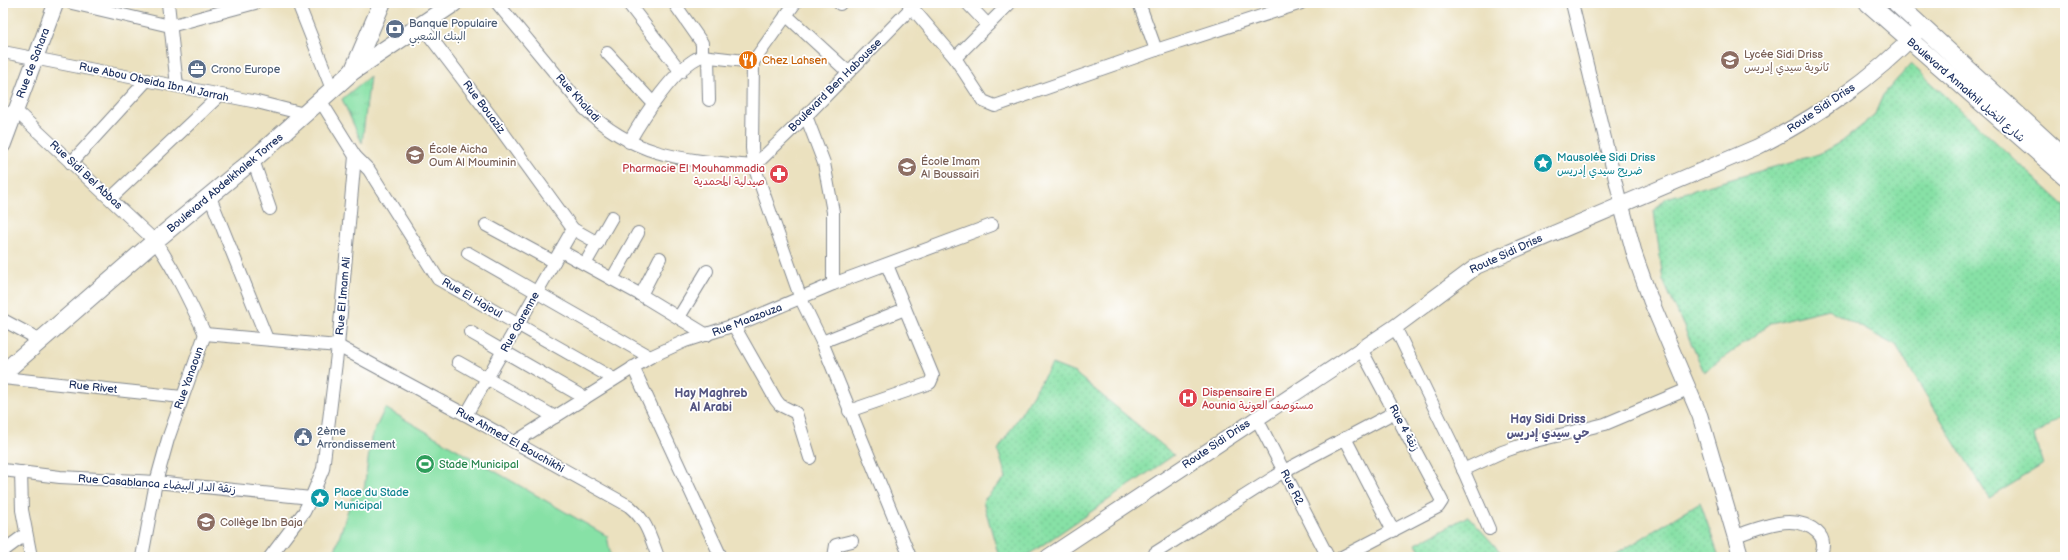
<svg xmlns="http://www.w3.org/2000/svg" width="2068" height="560" font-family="'Balsamiq Sans','Playpen Sans Arabic',sans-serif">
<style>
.grass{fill:url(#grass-dots);stroke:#518882}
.park{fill:url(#park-tufts);stroke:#518882}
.garden{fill:#87e1a6;stroke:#518882}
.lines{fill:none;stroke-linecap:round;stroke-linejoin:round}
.minor-casing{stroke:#83888e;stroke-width:14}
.tertiary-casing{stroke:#83888e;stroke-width:17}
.secondary-casing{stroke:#83888e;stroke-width:19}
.minor{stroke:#fff;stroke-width:12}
.tertiary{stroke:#fff;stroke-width:15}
.secondary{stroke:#fff;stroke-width:17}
.labels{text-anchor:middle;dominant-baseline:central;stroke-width:3.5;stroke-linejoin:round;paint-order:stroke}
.service-label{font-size:11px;fill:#4e5e75;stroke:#fff;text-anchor:start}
.education-label{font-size:11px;fill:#785e54;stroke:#fff;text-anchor:start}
.food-label{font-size:11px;fill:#c56008;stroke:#fff;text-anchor:start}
.street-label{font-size:11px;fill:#1b2f5e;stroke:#fff}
.culture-label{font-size:11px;fill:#0d838f;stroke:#fff;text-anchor:start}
.health-label{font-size:11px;fill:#be3a42;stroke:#fff;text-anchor:end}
.leisure-label{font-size:11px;fill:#27864d;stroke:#fff;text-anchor:start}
.neighbourhood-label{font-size:12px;font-weight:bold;fill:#565783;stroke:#fff}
</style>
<defs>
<pattern id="grass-dots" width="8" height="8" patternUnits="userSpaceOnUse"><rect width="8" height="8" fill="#87e1a6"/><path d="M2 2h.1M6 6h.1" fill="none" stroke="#74c191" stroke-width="1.8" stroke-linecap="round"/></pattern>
<pattern id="park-tufts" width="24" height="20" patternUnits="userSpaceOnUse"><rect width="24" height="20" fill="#87e1a6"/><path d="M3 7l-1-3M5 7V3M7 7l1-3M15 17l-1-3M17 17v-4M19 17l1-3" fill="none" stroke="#74c191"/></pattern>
</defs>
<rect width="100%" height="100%" fill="#fff"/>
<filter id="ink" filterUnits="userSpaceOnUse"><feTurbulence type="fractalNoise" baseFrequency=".025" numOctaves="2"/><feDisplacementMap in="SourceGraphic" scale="8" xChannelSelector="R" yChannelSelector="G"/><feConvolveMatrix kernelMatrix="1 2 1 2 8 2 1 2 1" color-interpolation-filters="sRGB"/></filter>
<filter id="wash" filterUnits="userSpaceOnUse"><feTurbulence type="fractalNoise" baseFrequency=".012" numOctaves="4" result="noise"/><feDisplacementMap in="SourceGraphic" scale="16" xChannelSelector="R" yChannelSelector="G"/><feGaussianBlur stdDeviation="0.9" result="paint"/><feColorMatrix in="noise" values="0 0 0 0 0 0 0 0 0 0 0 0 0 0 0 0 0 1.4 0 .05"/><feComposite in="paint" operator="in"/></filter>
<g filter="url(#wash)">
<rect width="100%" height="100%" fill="#ebe1bf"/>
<g class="grass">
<path d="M1911 64 2065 206V414L2034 436 2043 465 1989 498 1896 346 1828 309 1771 323 1704 372 1663 280 1654 211 1666 198 1819 154 1844 140 1874 116 1883 95Z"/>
<path d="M1052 364 1075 373 1174 455 1025 557H999L983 501 1006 477 998 450Z"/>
<path d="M1700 502 1719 557H1612Z"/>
<path d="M1468 516 1505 557H1425L1416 544Z"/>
</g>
<path class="park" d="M370 76 362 143 342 99Z"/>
<path class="garden" d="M385 408 607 536 611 557H333L354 491 364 490 371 438Z"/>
</g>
<g filter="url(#ink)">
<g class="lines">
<defs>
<g id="minor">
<path d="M72 3 170 26 255 3"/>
<path d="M168 3 177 86"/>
<path d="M298 3 332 89"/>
<path d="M497 3 584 108C636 159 686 160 754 166"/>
<path d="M628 3 681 72"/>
<path d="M674 3 702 43V56"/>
<path d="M795 3 753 62 752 148 754 166 801 299 822 342 910 557"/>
<path d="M839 3 840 4"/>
<path d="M908 3 955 58 983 101 995 106 1156 50 1301 3"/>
<path d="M967 3 988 25"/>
<path d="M1139 3 1156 50"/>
<path d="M1572 3 1621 204"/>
<path d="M786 15 848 72"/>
<path d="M422 26 499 127 573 229 598 243"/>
<path d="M3 52 257 102 304 114"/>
<path d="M607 53 653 103"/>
<path d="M708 57 709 100"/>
<path d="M955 58 1010 3"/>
<path d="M320 100 355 156 369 170 438 279 614 379"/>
<path d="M806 116 824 163 833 212V284"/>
<path d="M3 117 15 110 155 241C175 270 190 302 205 334"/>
<path d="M629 142C642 119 676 65 702 56L753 62"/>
<path d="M253 160 270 209"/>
<path d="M71 163 147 80"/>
<path d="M754 166 806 116 916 3"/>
<path d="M210 197 267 339"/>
<path d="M111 198 219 96"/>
<path d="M486 225 554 262"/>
<path d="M561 251 641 295 707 335"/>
<path d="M468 253 650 357"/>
<path d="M585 264 612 217"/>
<path d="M612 279 638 233"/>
<path d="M641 295 660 258"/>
<path d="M679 317 707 271"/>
<path d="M3 320 42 341"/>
<path d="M734 326 776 400 780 405 796 413 810 458"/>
<path d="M1395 327 1452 444 1489 529"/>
<path d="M470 332 585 398"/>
<path d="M205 334 338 346 466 415 629 506C647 521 650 536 658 557"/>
<path d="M822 342 905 309"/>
<path d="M458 362 555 417"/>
<path d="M633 367 721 557"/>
<path d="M3 378 182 397"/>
<path d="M849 411 930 383 933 376 887 265"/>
<path d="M466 415 573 229"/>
<path d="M1256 417 1328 557"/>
<path d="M1345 438 1393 531"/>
<path d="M515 442 650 357 685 341 741 323 833 284 992 225"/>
<path d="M3 470 60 477 156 482 311 498"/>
<path d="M1463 470 1502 452 1531 442 1605 424 1688 389"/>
<path d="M21 472 22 510 31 557"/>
<path d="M1735 536C1761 528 1794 511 1817 532 1825 539 1824 547 1820 557"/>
<path d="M3 551 26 534"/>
<path d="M1155 553 1284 471 1395 412"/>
<path d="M142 557 156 482 168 439 205 334"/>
<path d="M270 557 304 512 311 498 323 469 338 346 355 156"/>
<path d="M834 557 836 545 852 541"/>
<path d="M1342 557 1438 507 1442 501 1361 349"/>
</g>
<g id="tertiary">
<path d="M3 145 56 3"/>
<path d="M1621 204 1635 256 1651 301 1700 416 1741 557"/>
<path d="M1048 557 1395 327 1477 266 1757 147C1815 118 1874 78 1918 31"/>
</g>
<g id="secondary">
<path d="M1868 3 2065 176"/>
<path d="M1896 3 2065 158"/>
<path d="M353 71 382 3"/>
<path d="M3 373 155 241 253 160 353 71 454 3"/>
</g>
</defs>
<use href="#minor" class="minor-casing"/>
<use href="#tertiary" class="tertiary-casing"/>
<use href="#secondary" class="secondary-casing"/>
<use href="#minor" class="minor"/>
<use href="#tertiary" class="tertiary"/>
<use href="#secondary" class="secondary"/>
</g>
</g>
<defs>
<symbol id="bank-disc" viewBox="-11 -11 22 22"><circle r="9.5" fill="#5c6f8a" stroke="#fff"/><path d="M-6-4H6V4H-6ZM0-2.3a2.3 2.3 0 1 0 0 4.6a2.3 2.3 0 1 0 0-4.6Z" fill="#fff"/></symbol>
<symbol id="restaurant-disc" viewBox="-11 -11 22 22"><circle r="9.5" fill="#e8710a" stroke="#fff"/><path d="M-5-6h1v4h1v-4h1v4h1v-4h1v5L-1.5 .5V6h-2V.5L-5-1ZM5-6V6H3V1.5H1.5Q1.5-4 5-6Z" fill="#fff"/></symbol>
<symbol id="school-disc" viewBox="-11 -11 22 22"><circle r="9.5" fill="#8d6e63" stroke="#fff"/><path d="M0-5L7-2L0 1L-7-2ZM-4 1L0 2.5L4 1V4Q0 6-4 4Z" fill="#fff"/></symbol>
<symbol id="office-disc" viewBox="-11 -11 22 22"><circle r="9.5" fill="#5c6f8a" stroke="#fff"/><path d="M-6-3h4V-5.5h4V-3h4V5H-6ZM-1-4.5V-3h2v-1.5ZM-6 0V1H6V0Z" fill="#fff"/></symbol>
<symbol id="sight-disc" viewBox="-11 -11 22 22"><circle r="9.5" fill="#0f9aa8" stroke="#fff"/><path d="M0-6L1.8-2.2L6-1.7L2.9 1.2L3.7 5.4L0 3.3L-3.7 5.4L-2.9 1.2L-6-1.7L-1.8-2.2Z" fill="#fff"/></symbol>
<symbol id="pharmacy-disc" viewBox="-11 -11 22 22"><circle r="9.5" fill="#e0444e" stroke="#fff"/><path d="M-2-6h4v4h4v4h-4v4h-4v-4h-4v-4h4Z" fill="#fff"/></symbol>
<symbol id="hospital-disc" viewBox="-11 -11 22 22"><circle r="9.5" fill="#e0444e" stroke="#fff"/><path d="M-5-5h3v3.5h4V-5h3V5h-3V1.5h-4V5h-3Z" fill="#fff"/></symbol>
<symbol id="civic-disc" viewBox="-11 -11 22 22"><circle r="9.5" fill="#5c6f8a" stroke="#fff"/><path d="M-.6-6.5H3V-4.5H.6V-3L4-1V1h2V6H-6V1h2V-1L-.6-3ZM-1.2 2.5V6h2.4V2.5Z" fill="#fff"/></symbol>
<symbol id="stadium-disc" viewBox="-11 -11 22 22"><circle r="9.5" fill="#2e9e5b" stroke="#fff"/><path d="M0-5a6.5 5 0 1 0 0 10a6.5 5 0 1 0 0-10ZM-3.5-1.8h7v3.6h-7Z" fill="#fff"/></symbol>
</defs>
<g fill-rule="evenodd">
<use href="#bank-disc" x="384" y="18" width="22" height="22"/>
<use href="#restaurant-disc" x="737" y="49" width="22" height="22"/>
<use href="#school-disc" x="1719" y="49" width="22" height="22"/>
<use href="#office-disc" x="186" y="58" width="22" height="22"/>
<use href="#school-disc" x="404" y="144" width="22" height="22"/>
<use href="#sight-disc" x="1532" y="152" width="22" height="22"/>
<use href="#school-disc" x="896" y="156" width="22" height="22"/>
<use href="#pharmacy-disc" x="768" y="163" width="22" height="22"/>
<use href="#hospital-disc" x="1177" y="387" width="22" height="22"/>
<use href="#civic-disc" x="292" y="426" width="22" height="22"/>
<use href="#stadium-disc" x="414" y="453" width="22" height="22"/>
<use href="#sight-disc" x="309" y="487" width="22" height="22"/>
<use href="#school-disc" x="195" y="511" width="22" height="22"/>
</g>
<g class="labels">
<g class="service-label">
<text x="409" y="23">Banque Populaire<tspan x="409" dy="13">البنك الشعبي</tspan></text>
<text x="211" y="69">Crono Europe</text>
<text x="317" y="431">2ème<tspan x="317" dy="13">Arrondissement</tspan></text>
</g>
<g class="education-label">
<text x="1744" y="54">Lycée Sidi Driss<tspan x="1744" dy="13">ثانوية سيدي إدريس</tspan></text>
<text x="429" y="149">École Aicha<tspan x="429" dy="13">Oum Al Mouminin</tspan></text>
<text x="921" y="161">École Imam<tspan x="921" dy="13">Al Boussairi</tspan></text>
<text x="220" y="522">Collège Ibn Baja</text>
</g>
<g class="food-label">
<text x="762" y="60">Chez Lahsen</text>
</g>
<g class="street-label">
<text transform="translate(33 63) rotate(-69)">Rue de Sahara</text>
<text transform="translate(154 82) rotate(12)">Rue Abou Obeida Ibn Al Jarrah</text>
<text transform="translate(835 85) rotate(-45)">Boulevard Ben Habousse</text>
<text transform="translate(1966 90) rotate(41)">Boulevard Annakhil شارع النخيل</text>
<text transform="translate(578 98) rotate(48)">Rue Khaladi</text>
<text transform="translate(484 107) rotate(53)">Rue Bouaziz</text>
<text transform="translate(1821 108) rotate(-34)">Route Sidi Driss</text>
<text transform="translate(86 175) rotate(43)">Rue Sidi Bel Abbas</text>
<text transform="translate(225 183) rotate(-40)">Boulevard Abdelkhalek Torres</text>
<text transform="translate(1506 254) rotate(-25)">Route Sidi Driss</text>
<text transform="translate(343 296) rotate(-85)">Rue El Imam Ali</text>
<text transform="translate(472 298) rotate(30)">Rue El Hajoul</text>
<text transform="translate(747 320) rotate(-21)">Rue Maazouza</text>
<text transform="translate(520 322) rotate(-61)">Rue Garenne</text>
<text transform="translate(189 378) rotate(-70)">Rue Yanaoun</text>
<text transform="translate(93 387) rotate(6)">Rue Rivet</text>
<text transform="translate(1404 428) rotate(62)">Rue 4 زنقة</text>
<text transform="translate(510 440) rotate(29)">Rue Ahmed El Bouchikhi</text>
<text transform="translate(1216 444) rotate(-34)">Route Sidi Driss</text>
<text transform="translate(157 484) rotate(4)">Rue Casablanca زنقة الدار البيضاء</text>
<text transform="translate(1292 487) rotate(63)">Rue R2</text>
</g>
<g class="culture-label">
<text x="1557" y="157">Mausolée Sidi Driss<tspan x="1557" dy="13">ضريح سيدي إدريس</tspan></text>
<text x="334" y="492">Place du Stade<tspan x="334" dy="13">Municipal</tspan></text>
</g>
<g class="health-label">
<text x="765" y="168">Pharmacie El Mouhammadia<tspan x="765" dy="13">صيدلية المحمدية</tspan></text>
<text x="1202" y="392" text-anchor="start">Dispensaire El<tspan x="1202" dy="13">Aounia مستوصف العونية</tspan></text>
</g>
<g class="leisure-label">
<text x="439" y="464">Stade Municipal</text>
</g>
<g class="neighbourhood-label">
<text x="711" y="393">Hay Maghreb<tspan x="711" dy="14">Al Arabi</tspan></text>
<text x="1548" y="419">Hay Sidi Driss<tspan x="1548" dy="14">حي سيدي إدريس</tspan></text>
</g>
</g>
<rect width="2068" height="560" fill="none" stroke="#fff" stroke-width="16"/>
</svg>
